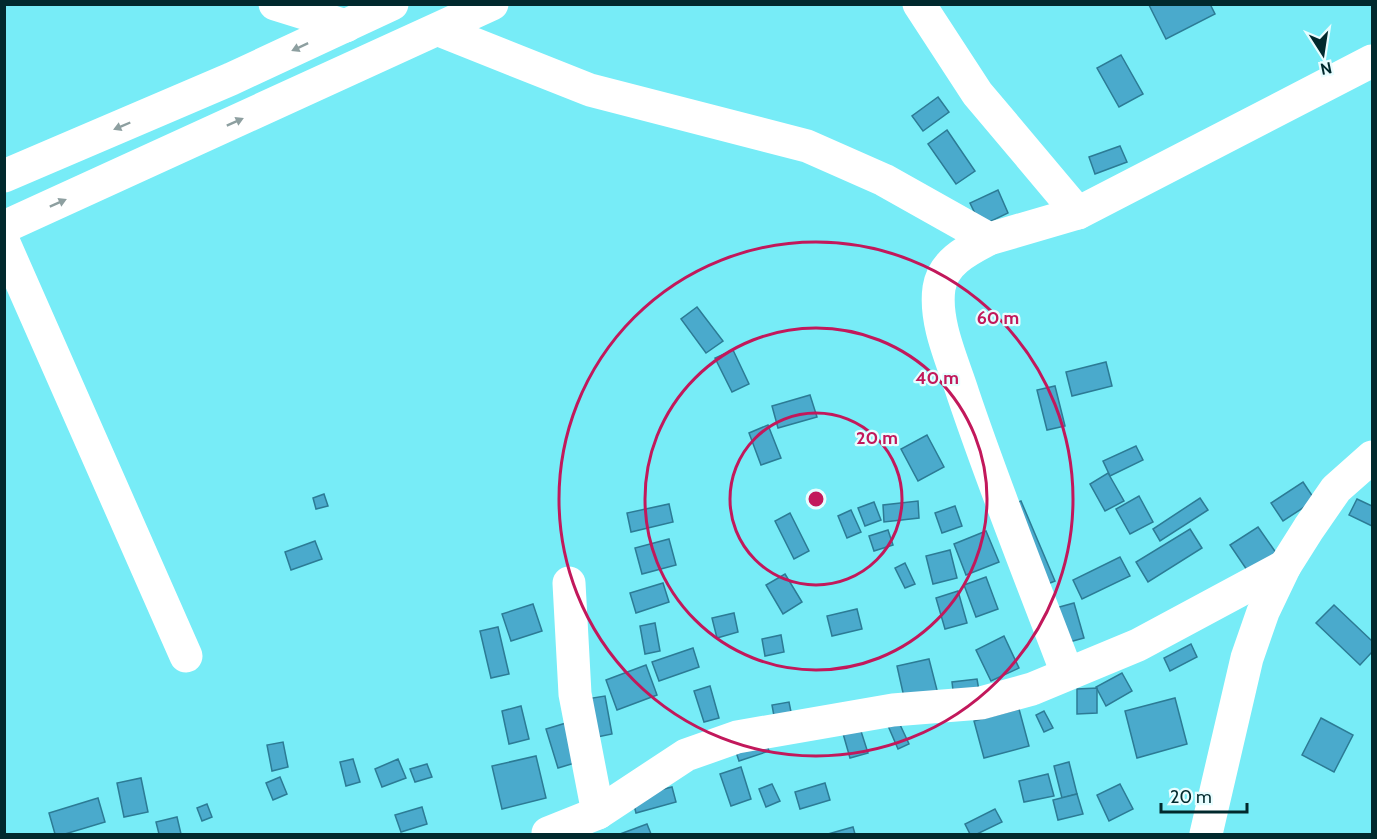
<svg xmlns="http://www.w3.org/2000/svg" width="1377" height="839" font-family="Cabin,sans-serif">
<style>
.building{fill:#4aaacc;stroke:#2c7b95;stroke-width:1.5}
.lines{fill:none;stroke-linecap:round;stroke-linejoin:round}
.minor{stroke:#fff;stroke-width:33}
.major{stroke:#fff;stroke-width:33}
.oneway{fill:#8d9fa0}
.ring{fill:none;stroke:#c2185b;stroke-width:3}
.centre{fill:#c2185b;stroke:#e8fdff;stroke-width:3}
.ring-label{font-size:18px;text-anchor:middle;font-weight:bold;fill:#c2185b;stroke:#e8fdff;stroke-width:4.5;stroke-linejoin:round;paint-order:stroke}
</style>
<rect width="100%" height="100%" fill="#77ecf7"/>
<g class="building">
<path d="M1210 4 1215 14 1166 39 1149 5Z"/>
<path d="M1121 55 1143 94 1119 107 1097 68Z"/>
<path d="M938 97 949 112 923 131 912 116Z"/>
<path d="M947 130 975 171 956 184 928 144Z"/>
<path d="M1120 146 1127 162 1095 174 1089 157Z"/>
<path d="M998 190 1008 213 981 226 970 203Z"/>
<path d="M697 307 723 341 706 353 681 319Z"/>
<path d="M733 350 749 384 732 392 715 358Z"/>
<path d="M1106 362 1112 386 1072 396 1066 372Z"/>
<path d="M1055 386 1065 426 1047 430 1037 390Z"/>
<path d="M810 395 817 417 778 428 772 406Z"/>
<path d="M768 425 781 458 761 465 749 433Z"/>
<path d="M927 435 944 467 918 481 901 449Z"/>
<path d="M1136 446 1143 460 1110 476 1103 461Z"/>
<path d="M1108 473 1124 501 1105 511 1090 484Z"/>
<path d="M1303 482 1315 500 1283 521 1271 503Z"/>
<path d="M324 494 328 506 316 509 313 498Z"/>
<path d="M1139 496 1153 522 1130 534 1116 509Z"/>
<path d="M1200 498 1208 510 1160 541 1153 529Z"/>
<path d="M1357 499 1372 506V526L1349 515Z"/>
<path d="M918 501 919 518 884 522 883 505Z"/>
<path d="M1021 501 1055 581 1040 587 1006 507Z"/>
<path d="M874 502 881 520 865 526 858 508Z"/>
<path d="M669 504 673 522 631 532 627 513Z"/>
<path d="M955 506 962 526 942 533 935 513Z"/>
<path d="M851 510 861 532 847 538 838 516Z"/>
<path d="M790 513 809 551 794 559 775 521Z"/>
<path d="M1258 527 1279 557 1251 576 1230 545Z"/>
<path d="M1190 529 1202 548 1148 582 1136 562Z"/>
<path d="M888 530 893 545 874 551 869 536Z"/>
<path d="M986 531 999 562 966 575 954 544Z"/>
<path d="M669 539 676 565 642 574 635 548Z"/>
<path d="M315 541 322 559 291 570 285 552Z"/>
<path d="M950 550 957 578 933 584 926 556Z"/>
<path d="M1120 557 1130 576 1082 599 1073 580Z"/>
<path d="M905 563 915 584 905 588 895 568Z"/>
<path d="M785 574 802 602 783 614 766 585Z"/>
<path d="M986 577 998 609 976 617 964 585Z"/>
<path d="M663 583 669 602 636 613 630 593Z"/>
<path d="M958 591 967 623 945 629 936 598Z"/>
<path d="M1074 603 1084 638 1062 644 1052 609Z"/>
<path d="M533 604 542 631 511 641 502 614Z"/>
<path d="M1334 605 1372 641V652L1360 665 1316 623Z"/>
<path d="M857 609 862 629 832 636 827 616Z"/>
<path d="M734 613 738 632 717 638 712 618Z"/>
<path d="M655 623 660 651 645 654 640 626Z"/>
<path d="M498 627 509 674 491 678 480 631Z"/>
<path d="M781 635 784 652 765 656 762 639Z"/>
<path d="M1004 636 1019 668 991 681 976 650Z"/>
<path d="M1191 644 1197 657 1170 671 1164 658Z"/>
<path d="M693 648 699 667 659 681 652 662Z"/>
<path d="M929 659 939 698 906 706 897 666Z"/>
<path d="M646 665 657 695 617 710 606 680Z"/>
<path d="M1122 673 1132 691 1106 706 1096 687Z"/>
<path d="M977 679 980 696 954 699 952 682Z"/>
<path d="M710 686 719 718 704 722 694 691Z"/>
<path d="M1097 688V713L1077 714V689Z"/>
<path d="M605 696 612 734 587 739 580 700Z"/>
<path d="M1175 698 1187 744 1137 758 1125 711Z"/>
<path d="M789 702 791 712 774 716 772 705Z"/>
<path d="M521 706 529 739 509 744 502 711Z"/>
<path d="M1019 709 1029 746 984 758 974 721Z"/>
<path d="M1044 711 1053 728 1044 732 1036 715Z"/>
<path d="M896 716 909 744 898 749 886 721Z"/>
<path d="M1321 718 1353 735 1334 772 1302 755Z"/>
<path d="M566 723 578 762 558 768 546 729Z"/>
<path d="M859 725 868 753 850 758 842 730Z"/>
<path d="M764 736 769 751 739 761 734 746Z"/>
<path d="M283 742 288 767 272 771 267 745Z"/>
<path d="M536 756 546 798 502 809 492 766Z"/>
<path d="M353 759 360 782 346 786 340 762Z"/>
<path d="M398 759 406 778 382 787 375 769Z"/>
<path d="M1069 762 1077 794 1062 798 1054 766Z"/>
<path d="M427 764 432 777 415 782 410 769Z"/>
<path d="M741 767 751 799 731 806 720 774Z"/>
<path d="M1048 774 1054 796 1024 802 1019 781Z"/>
<path d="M280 777 287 794 273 800 266 783Z"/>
<path d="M141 778 148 812 124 817 117 783Z"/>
<path d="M825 783 830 800 800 809 795 792Z"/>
<path d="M772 784 780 801 766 807 759 789Z"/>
<path d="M1120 784 1133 809 1109 821 1097 795Z"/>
<path d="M672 787 676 802 636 813 632 797Z"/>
<path d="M1077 794 1083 814 1058 820 1053 800Z"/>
<path d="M98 798 105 822 65 834H55L49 813Z"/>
<path d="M207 804 212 817 202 821 197 808Z"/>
<path d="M422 807 427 824 401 832 395 815Z"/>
<path d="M995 809 1002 822 977 834H970L965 824Z"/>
<path d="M177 817 181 834H159L156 822Z"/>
<path d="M647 824 651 834H620Z"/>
<path d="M853 827 855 834H828Z"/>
</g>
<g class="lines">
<g class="minor">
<path d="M275 4 346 26"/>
<path d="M919 4 977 93 1078 213"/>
<path d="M439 30 590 90 807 146 884 180 989 239 1078 213 1372 61"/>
<path d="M989 239C968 250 943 262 939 288 934 323 953 362 963 394 995 489 1032 581 1067 673"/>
<path d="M4 243 186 656"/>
<path d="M569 583 575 694 598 813"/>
<path d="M548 833 598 813 686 755 737 737 893 710 981 703 1032 689 1138 645 1285 566"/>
<path d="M1206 834 1247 658 1263 612 1285 566 1309 528 1336 489 1372 457"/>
</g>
<g class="major">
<path d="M4 176 231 79 392 4"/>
<path d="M4 227 492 4"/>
</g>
</g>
<defs><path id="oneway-solid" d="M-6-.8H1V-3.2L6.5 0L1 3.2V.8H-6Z" transform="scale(1.5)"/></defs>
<g class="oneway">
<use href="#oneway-solid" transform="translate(300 47) rotate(155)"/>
<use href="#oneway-solid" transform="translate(235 122) rotate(-24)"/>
<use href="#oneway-solid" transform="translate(122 126) rotate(157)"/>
<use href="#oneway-solid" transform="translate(58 203) rotate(-24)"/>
</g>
<g class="ring">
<circle cx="816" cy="499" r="86"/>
<circle cx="816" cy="499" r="171"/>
<circle cx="816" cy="499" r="257"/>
</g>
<circle cx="816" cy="499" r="9" class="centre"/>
<g class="ring-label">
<text x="998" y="324">60 m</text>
<text x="937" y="384">40 m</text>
<text x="877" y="444">20 m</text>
</g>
<rect width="1377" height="839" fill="none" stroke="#01292d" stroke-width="12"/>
<g transform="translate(1323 54) rotate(168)" stroke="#e8fdff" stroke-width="4.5" paint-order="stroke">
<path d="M0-4.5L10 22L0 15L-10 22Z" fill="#01292d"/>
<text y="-9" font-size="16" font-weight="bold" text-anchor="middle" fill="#01292d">N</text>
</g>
<path d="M1161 803v9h86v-9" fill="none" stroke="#01292d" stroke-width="3"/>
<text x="1170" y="803" font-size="18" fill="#01292d" stroke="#e8fdff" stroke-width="4.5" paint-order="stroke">20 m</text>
</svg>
